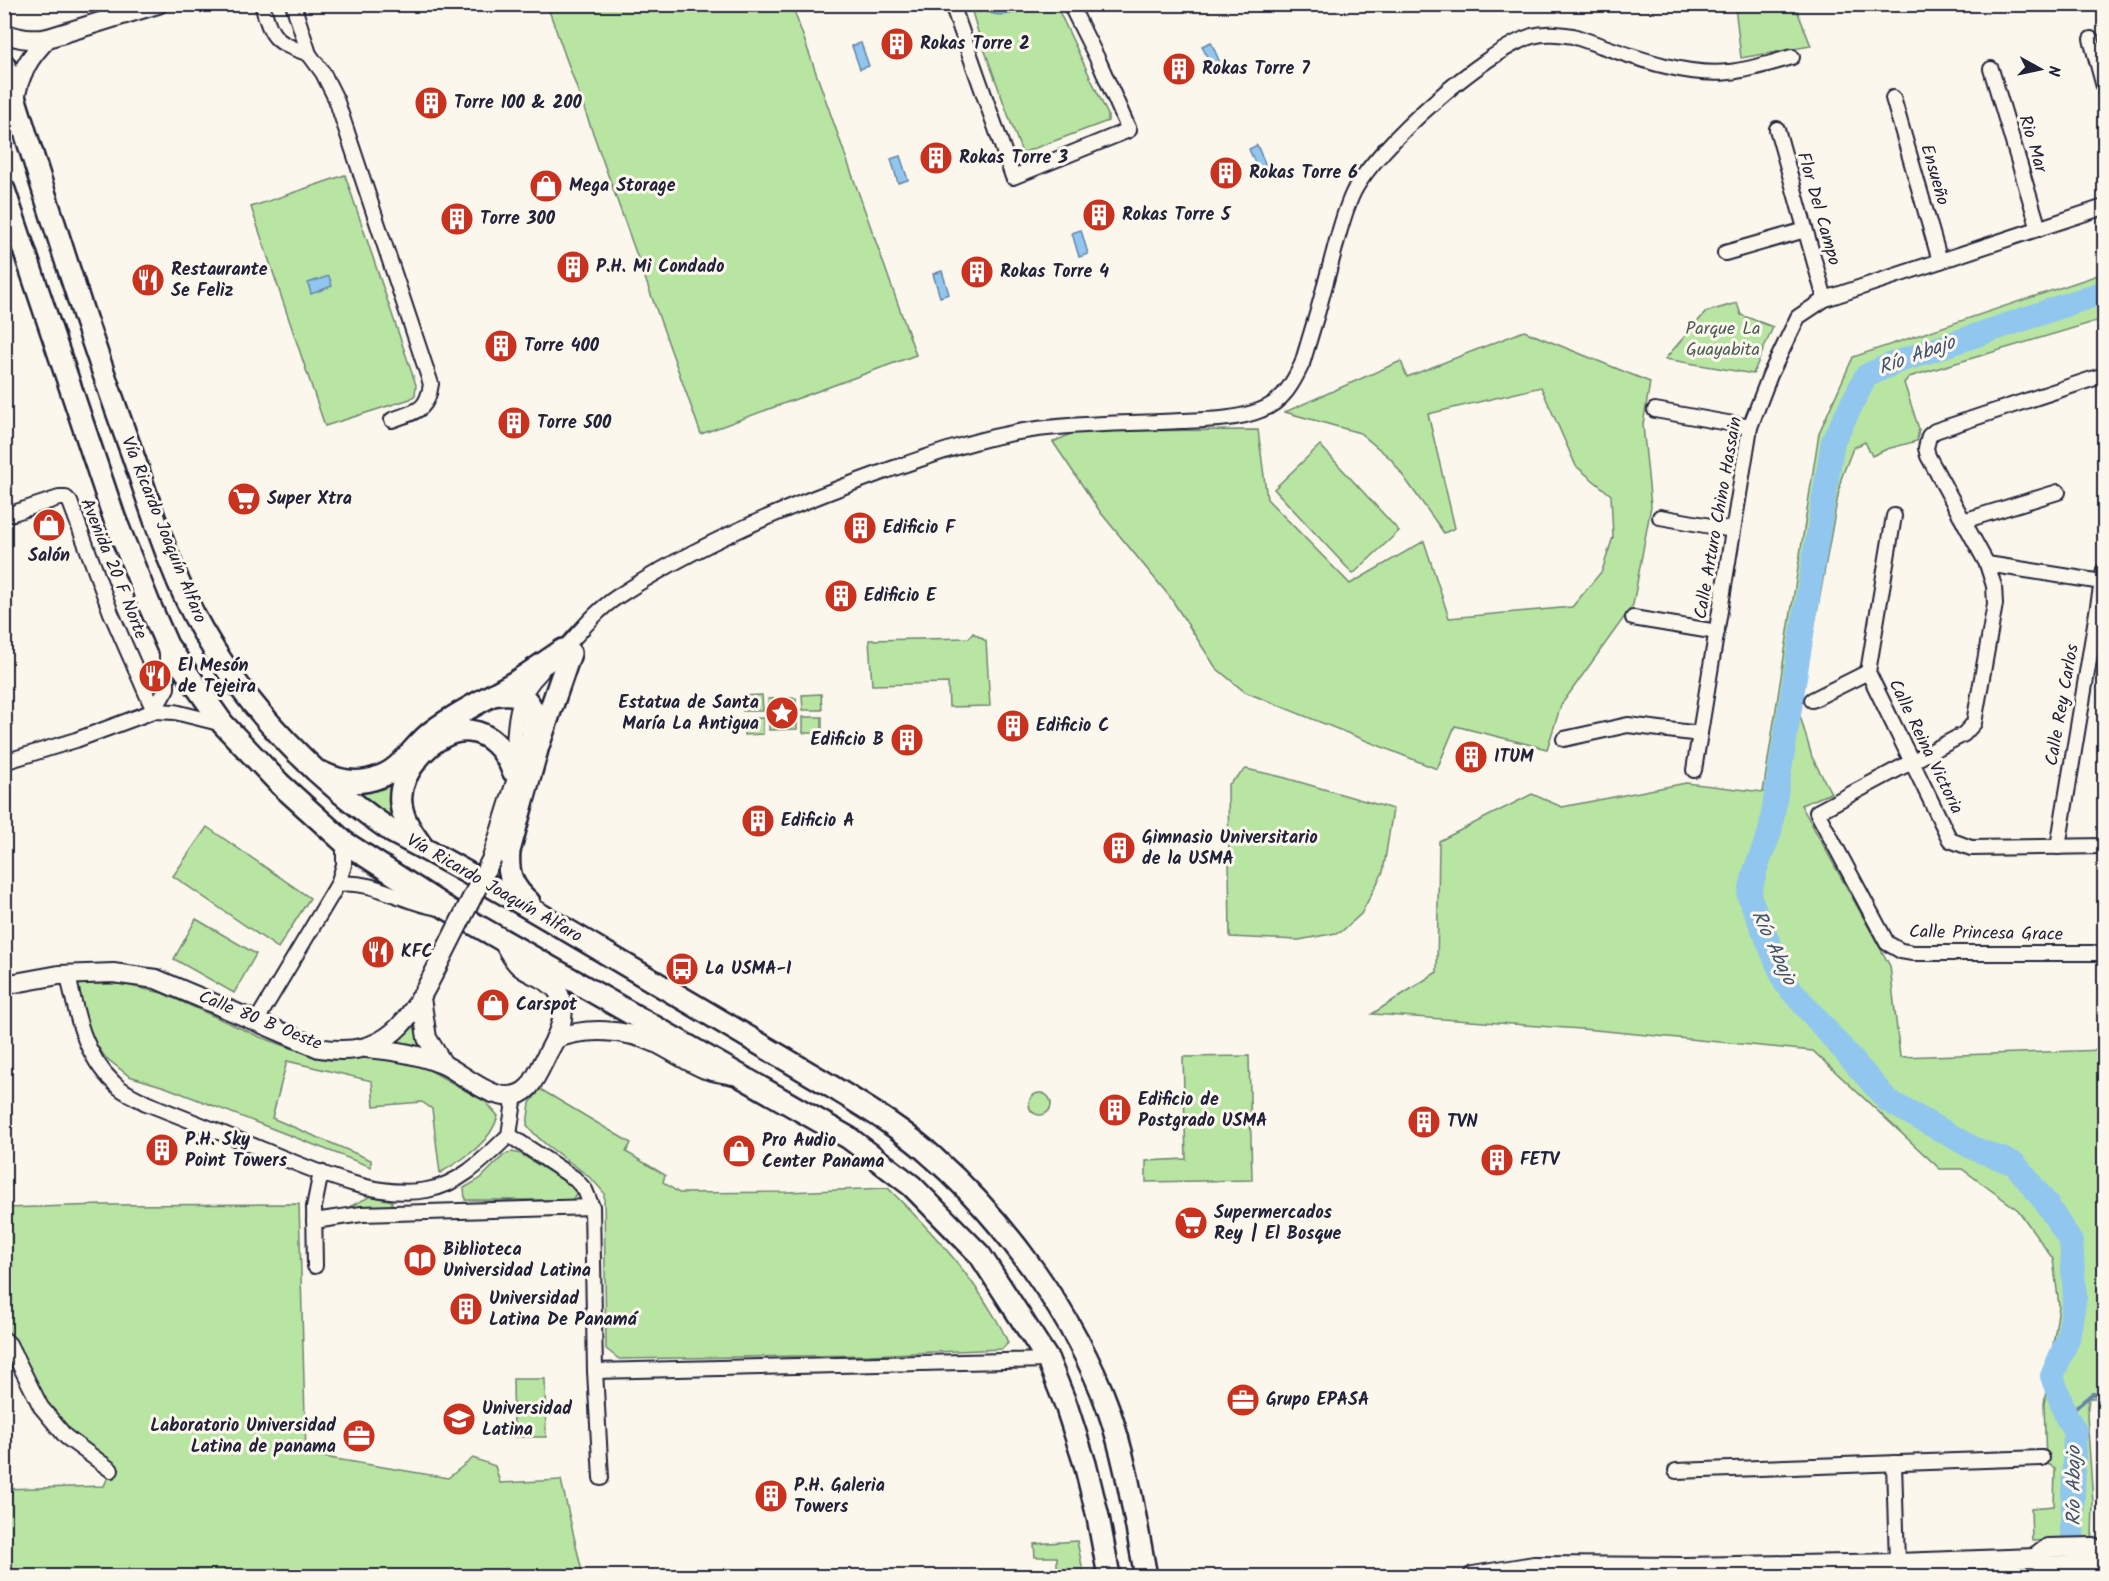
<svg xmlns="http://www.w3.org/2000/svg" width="2109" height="1581" font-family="Kalam,sans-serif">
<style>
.green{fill:#b9e5a3;stroke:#6e846f;stroke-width:1.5}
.water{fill:#91c6ef;stroke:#6584a7;stroke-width:1.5}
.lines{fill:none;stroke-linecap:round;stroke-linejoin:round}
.stream{stroke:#6584a7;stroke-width:4}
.river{stroke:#91c6ef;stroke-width:24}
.street-casing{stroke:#22223b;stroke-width:18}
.secondary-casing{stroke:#22223b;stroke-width:22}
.primary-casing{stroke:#22223b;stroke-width:26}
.street{stroke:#fbf7ec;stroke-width:14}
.secondary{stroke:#fbf7ec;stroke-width:18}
.primary{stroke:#fbf7ec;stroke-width:21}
.secondary-bridge-casing{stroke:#22223b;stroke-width:22;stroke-linecap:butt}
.secondary-bridge{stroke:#fbf7ec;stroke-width:18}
.labels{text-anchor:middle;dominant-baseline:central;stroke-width:6;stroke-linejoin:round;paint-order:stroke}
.poi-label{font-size:18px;font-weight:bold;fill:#22223b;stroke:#fbf7ec;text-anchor:start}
.street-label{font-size:18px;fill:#22223b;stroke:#fbf7ec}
.park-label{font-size:18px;fill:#4f5c5a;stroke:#fbf7ec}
.water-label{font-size:20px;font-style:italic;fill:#435371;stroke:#fbf7ec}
</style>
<rect width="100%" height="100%" fill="#fbf7ec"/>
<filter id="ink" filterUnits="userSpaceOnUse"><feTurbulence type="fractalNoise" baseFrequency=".0167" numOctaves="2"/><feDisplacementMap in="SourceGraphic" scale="12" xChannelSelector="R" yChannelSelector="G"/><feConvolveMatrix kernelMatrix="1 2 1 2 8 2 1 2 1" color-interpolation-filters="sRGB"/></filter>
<g filter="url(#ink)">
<g class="green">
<path d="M547 5H792L916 355 701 434Z"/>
<path d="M970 5H1056L1108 115V121L1022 153 978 32Z"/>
<path d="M1721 5H1795L1811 46 1741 58 1735 6Z"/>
<path d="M345 175 416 385 415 395 410 399 325 426 251 207Z"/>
<path d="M2104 273V319L1909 377 1904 383 1919 429 1917 441 1887 449 1872 456 1865 442 1853 448 1841 479 1799 712 1812 757 1831 793 1801 805 1890 966 1900 1057 2104 1050V1398H2089L2087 1415 2093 1503 2092 1539 2032 1541 2031 1508 2054 1506 2055 1468 2046 1463 2044 1404 2059 1306 2053 1259 2018 1210 1962 1169H1940L1813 1051 1595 1030 1372 1014 1437 972 1439 841 1532 794 1562 807 1686 783 1763 792 1819 433 1853 357Z"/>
<path d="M1737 303 1741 315 1773 327 1753 374 1665 359 1706 312Z"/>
<path d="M1524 331 1650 382 1643 425 1651 506 1633 605 1561 705 1547 749 1455 726 1437 769 1245 692 1216 668 1170 597 1101 513 1053 442 1077 431 1258 430 1267 499 1350 584 1424 541 1449 618 1572 607 1602 571 1613 537 1611 495 1576 466 1541 387 1428 414 1455 528 1444 533 1391 459 1360 433 1285 412 1401 361 1407 377Z"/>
<path d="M1320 445 1399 531 1353 574 1274 489Z"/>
<path d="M973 633 986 641 990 706 949 707 948 683 872 685 869 640 969 638Z"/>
<path d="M821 694 822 710H803L802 695Z"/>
<path d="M762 695 763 711H743V696Z"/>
<path d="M796 698V712L779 710V712H769L768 699Z"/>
<path d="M797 715V729L769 730V716L786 718 787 716Z"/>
<rect x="803" y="717" width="19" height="16"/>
<path d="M763 718V734L744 735V719Z"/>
<path d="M1246 769 1282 777 1393 809 1383 872 1361 914 1341 932 1299 940 1230 937 1228 785Z"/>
<path d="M397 771 401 826 344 787Z"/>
<path d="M207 827 310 898 278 948 173 876Z"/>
<path d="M196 919 256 954 234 993 174 959Z"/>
<path d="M73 984H122L162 993 260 1037 302 1052 341 1059 377 1056 417 1063 486 1102 498 1116C490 1144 463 1159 440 1173L432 1109 422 1102 374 1106 372 1081 287 1061 272 1118 371 1160V1167L165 1087 129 1076 105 1057 85 1028Z"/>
<path d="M415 1026 419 1040 428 1053 396 1042Z"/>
<path d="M1249 1056 1252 1180 1146 1182V1161L1186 1159 1183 1057Z"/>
<path d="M540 1089 631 1143 626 1152 665 1175 663 1182 679 1193 787 1192 888 1188C923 1223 956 1257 983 1298 992 1313 1002 1326 1008 1343L1002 1349 869 1355 619 1359 606 1349 604 1193C583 1165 548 1153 527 1125L530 1103Z"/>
<circle cx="1040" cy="1104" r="11"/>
<path d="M512 1152 521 1154 574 1187 576 1194 572 1200H465L464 1188 480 1179 504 1155Z"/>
<path d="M371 1196 392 1201V1206L388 1208 353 1209 349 1207Z"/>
<path d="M299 1204 306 1454 448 1478 473 1458 495 1466 500 1483 561 1480 583 1576H5L4 1489 104 1486 111 1470 66 1437 5 1339V1208L103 1205Z"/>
<path d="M513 1379H545L546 1437H514Z"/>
<path d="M1077 1541 1084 1576H1057V1557H1035L1034 1544Z"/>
</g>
<g class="water">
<path d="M980 5H1028C1015 16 991 20 980 5Z"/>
<path d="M1211 42 1221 65 1212 68 1202 46Z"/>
<path d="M861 43 869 66 860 69 852 46Z"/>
<path d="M1257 145 1267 168 1259 172 1249 149Z"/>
<path d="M900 156 908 180 898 183 891 159Z"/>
<path d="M1081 230 1088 254 1079 257 1072 233Z"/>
<path d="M942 271 949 294 940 297 933 274Z"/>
<path d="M329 276 332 286 311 294 308 283Z"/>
</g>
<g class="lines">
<path class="stream" d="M2066 1416 2092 1394H2104"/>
<path class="river" d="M2074 1576 2072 1528 2075 1431 2066 1416 2052 1376 2068 1339 2075 1297 2071 1242 2046 1203 2015 1164 1975 1149 1888 1101 1786 984 1749 896 1756 868 1770 832 1833 441 1866 376 1894 363 2104 292"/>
<defs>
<g id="street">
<path d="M262 4C272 40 275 42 309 54"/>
<path d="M293 4 309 54 323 73 336 99 431 384C427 412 416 411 392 420"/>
<path d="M952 4 1013 177 1129 130 1099 62 1070 4"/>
<path d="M2091 39 2104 87"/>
<path d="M1991 69 2039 229"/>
<path d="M1893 98 1940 261"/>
<path d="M1777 129 1825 299"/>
<path d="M1725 253 1805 230"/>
<path d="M2104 375 1935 431 1929 436 1926 448 1928 456 1987 564 1994 586 1995 604 1974 723 1964 734 1817 812 1887 943 1901 951 1913 953H2104"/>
<path d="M1655 410 1750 427"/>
<path d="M4 516 59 498H66L70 502 111 613 154 711"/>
<path d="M1894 516 1868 672 1950 840 1971 848 2104 846"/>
<path d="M1660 517 1733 530"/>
<path d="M1963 521 2058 492"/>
<path d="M1987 564 2102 582"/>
<path d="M1633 618 1717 632"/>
<path d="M559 654C578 635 594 612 617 597 699 543 791 505 883 472 932 455 980 437 1031 430 1080 423 1131 424 1181 421 1206 420 1237 420 1261 410 1283 402 1293 383 1302 364 1313 329 1323 294 1332 259 1338 237 1343 214 1353 193 1375 148 1484 51 1532 36 1546 32 1559 34 1573 36 1618 51 1682 78 1729 72 1750 70 1771 63 1792 57"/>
<path d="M1812 700 1868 672"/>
<path d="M154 711 167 688V648"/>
<path d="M1564 739 1628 725 1700 734"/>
<path d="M4 762 76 740 154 711 175 712 223 724"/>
<path d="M513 768C516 728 510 703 541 672"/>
<path d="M1694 770 1750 427 1770 375 1798 317 1825 299 2104 207"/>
<path d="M2058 847 2104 570"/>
<path d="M338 884C377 880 402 903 439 908"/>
<path d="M68 975C76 1013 84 1055 114 1083 122 1092 135 1097 146 1103 184 1118 222 1133 261 1149 309 1168 374 1200 427 1190 461 1184 485 1158 509 1135L515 1095"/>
<path d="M257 1020 338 884 344 865V842"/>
<path d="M509 1135 574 1178 585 1190 592 1207 595 1371 601 1478"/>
<path d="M314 1221 362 1214 592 1207"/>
<path d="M315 1266 314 1207 321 1172"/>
<path d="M4 1339 9 1344 41 1407 66 1437 111 1470"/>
<path d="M595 1371 1048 1360"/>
<path d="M1894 1463 1897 1563"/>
<path d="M1676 1471 2042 1458"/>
</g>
<g id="secondary">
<path d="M4 33C20 39 32 41 48 38L158 4"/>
<path d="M15 100C19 74 29 57 48 38"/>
<path d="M492 858 531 734"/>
<path d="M4 985 59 975 113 973 156 979 319 1048C388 1060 411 1019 438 965"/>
<path d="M421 998 427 1038 443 1064"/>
<path d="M555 1039C586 1027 625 1029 656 1043 672 1051 688 1062 705 1069 714 1072 724 1073 733 1075"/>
<path d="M366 1048C392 1050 418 1054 442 1064 466 1074 503 1114 529 1087 537 1077 543 1062 549 1051 559 1033 568 1014 559 994 554 981 533 976 522 968 513 962 507 948 501 938"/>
<path d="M2035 1558 2048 1548 2093 1547 2101 1555H2104"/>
<path d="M1473 1576 1534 1566 1685 1567 1897 1563 2035 1558 2048 1566 2093 1564 2101 1555"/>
</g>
<g id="primary">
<path d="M4 65C45 195 85 325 132 453 152 510 172 578 202 630 247 709 319 782 394 833 496 886 594 947 694 1005 739 1032 784 1058 829 1085 865 1107 903 1129 934 1158 1006 1222 1075 1317 1108 1408 1127 1462 1135 1520 1146 1576"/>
<path d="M4 190 114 517 149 604 167 645 223 724 280 784 344 842 448 909 849 1138 912 1186 980 1255 1048 1360 1066 1405 1085 1464 1098 1517 1109 1576"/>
<path d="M493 695C522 690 537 700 532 731"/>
<path d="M322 773C340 782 359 785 379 777 403 769 414 744 434 730 460 711 490 697 517 681 533 671 548 660 563 650"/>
<path d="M421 845C412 833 403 820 401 804 399 787 407 771 418 758 450 718 494 722 513 771"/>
<path d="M529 902C512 887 507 874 509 851L538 746 570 653"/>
</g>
</defs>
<use href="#street" class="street-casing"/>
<use href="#secondary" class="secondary-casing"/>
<use href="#primary" class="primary-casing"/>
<use href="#street" class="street"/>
<use href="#secondary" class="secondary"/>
<use href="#primary" class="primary"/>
<defs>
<path id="secondary-bridge" d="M438 965 492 858"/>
</defs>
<use href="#secondary-bridge" class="secondary-bridge-casing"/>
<use href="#secondary-bridge" class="secondary-bridge"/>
</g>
</g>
<defs>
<symbol id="building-disc" viewBox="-11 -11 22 22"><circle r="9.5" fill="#c8321e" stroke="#fbf7ec"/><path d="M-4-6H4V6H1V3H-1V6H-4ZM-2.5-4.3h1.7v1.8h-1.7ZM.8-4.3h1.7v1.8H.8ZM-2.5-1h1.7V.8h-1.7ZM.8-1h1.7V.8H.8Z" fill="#fff"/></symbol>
<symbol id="shop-disc" viewBox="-11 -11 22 22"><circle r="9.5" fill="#c8321e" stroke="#fbf7ec"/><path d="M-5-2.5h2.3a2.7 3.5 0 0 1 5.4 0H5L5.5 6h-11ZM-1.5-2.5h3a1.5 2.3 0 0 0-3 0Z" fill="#fff"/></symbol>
<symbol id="restaurant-disc" viewBox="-11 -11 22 22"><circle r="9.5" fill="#c8321e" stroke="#fbf7ec"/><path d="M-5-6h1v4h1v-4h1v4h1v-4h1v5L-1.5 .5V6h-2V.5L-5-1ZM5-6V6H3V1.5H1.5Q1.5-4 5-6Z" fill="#fff"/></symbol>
<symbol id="supermarket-disc" viewBox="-11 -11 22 22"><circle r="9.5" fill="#c8321e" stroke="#fbf7ec"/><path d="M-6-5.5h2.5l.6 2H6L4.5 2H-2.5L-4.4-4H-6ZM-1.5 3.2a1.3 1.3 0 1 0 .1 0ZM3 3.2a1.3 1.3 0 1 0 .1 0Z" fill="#fff"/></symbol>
<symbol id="sight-disc" viewBox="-11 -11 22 22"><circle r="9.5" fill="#c8321e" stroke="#fbf7ec"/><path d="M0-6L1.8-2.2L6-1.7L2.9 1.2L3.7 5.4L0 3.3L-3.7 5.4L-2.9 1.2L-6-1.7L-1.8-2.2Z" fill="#fff"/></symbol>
<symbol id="bus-disc" viewBox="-11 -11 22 22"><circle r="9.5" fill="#c8321e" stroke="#fbf7ec"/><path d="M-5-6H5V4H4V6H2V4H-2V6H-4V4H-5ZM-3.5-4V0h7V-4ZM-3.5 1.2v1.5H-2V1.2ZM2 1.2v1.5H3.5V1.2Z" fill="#fff"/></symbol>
<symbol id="library-disc" viewBox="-11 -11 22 22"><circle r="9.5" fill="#c8321e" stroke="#fbf7ec"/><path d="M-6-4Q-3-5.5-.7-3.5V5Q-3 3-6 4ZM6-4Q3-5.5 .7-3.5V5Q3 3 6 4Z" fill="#fff"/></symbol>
<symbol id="office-disc" viewBox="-11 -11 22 22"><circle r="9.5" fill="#c8321e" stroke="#fbf7ec"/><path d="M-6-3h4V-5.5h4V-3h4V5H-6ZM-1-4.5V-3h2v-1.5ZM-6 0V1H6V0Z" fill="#fff"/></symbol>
<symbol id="university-disc" viewBox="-11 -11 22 22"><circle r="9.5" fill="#c8321e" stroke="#fbf7ec"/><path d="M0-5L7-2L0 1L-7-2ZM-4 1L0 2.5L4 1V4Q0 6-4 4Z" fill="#fff"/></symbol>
</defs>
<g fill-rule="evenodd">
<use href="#building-disc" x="878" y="25" width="38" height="38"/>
<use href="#building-disc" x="1160" y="50" width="38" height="38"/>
<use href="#building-disc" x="412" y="84" width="38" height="38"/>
<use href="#building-disc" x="917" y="139" width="38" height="38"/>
<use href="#building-disc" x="1207" y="154" width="38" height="38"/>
<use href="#shop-disc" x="527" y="167" width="38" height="38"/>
<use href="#building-disc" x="1080" y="196" width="38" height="38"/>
<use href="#building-disc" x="438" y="200" width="38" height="38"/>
<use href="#building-disc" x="554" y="248" width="38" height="38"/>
<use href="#building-disc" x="958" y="253" width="38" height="38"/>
<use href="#restaurant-disc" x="129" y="261" width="38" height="38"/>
<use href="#building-disc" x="482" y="327" width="38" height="38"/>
<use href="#building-disc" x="495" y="404" width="38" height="38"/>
<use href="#supermarket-disc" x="225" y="480" width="38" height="38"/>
<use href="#shop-disc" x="30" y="506" width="38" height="38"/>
<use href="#building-disc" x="841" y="509" width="38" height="38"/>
<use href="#building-disc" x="822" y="577" width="38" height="38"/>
<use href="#restaurant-disc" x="136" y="657" width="38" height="38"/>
<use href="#sight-disc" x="763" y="694" width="38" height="38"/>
<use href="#building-disc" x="994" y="707" width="38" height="38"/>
<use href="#building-disc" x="888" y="721" width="38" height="38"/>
<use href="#building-disc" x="1452" y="738" width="38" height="38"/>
<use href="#building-disc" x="739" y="802" width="38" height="38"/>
<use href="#building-disc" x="1100" y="829" width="38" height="38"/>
<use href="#restaurant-disc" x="359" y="933" width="38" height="38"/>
<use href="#bus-disc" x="663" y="950" width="38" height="38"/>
<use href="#shop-disc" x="474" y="986" width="38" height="38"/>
<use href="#building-disc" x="1096" y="1091" width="38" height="38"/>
<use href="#building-disc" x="1405" y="1103" width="38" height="38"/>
<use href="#building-disc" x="143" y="1131" width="38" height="38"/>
<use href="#shop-disc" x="720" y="1132" width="38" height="38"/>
<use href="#building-disc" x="1478" y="1141" width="38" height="38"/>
<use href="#supermarket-disc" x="1172" y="1204" width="38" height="38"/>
<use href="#library-disc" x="401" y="1241" width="38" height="38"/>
<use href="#building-disc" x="447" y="1290" width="38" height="38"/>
<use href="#office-disc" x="1224" y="1381" width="38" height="38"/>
<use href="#university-disc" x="440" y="1400" width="38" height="38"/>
<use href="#office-disc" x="340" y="1417" width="38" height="38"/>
<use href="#building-disc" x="752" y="1477" width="38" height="38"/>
</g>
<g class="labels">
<g class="poi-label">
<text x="920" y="44">Rokas Torre 2</text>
<text x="1202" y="69">Rokas Torre 7</text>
<text x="454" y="103">Torre 100 &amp; 200</text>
<text x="959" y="158">Rokas Torre 3</text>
<text x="1249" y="173">Rokas Torre 6</text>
<text x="569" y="186">Mega Storage</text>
<text x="1122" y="215">Rokas Torre 5</text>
<text x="480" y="219">Torre 300</text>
<text x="596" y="267">P.H. Mi Condado</text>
<text x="171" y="270">Restaurante<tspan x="171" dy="21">Se Feliz</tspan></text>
<text x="1000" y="272">Rokas Torre 4</text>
<text x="524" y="346">Torre 400</text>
<text x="537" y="423">Torre 500</text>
<text x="267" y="499">Super Xtra</text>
<text x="883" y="528">Edificio F</text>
<text x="49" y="556" text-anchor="middle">Salón</text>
<text x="864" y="596">Edificio E</text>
<text x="178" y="666">El Mesón<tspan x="178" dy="21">de Tejeira</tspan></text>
<text x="759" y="703" text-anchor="end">Estatua de Santa<tspan x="759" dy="21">María La Antigua</tspan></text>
<text x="1036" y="726">Edificio C</text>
<text x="884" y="740" text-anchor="end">Edificio B</text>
<text x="1494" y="757">ITUM</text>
<text x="781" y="821">Edificio A</text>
<text x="1142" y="838">Gimnasio Universitario<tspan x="1142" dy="21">de la USMA</tspan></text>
<text x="401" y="952">KFC</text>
<text x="705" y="969">La USMA-I</text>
<text x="516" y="1005">Carspot</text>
<text x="1138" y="1100">Edificio de<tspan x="1138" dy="21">Postgrado USMA</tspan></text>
<text x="1447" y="1122">TVN</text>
<text x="185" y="1140">P.H. Sky<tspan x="185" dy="21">Point Towers</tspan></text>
<text x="762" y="1141">Pro Audio<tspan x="762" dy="21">Center Panama</tspan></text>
<text x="1520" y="1160">FETV</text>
<text x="1214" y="1213">Supermercados<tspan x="1214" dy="21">Rey | El Bosque</tspan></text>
<text x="443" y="1250">Biblioteca<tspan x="443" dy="21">Universidad Latina</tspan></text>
<text x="489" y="1299">Universidad<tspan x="489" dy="21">Latina De Panamá</tspan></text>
<text x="1266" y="1400">Grupo EPASA</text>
<text x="482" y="1409">Universidad<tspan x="482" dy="21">Latina</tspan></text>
<text x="336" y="1426" text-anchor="end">Laboratorio Universidad<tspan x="336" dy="21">Latina de panama</tspan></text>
<text x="794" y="1486">P.H. Galeria<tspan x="794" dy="21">Towers</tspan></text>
</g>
<g class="street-label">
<text transform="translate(2032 144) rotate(73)">Rio Mar</text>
<text transform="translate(1934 175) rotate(74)">Ensueño</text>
<text transform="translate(1818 209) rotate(74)">Flor Del Campo</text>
<text transform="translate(1719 518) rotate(-80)">Calle Arturo Chino Hassain</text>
<text transform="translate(163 530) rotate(68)">Vía Ricardo Joaquín Alfaro</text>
<text transform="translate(113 569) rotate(68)">Avenida 20 F Norte</text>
<text transform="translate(2063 705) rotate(-80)">Calle Rey Carlos</text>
<text transform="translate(1925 747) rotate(64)">Calle Reina Victoria</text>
<text transform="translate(494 889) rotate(30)">Vía Ricardo Joaquín Alfaro</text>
<text transform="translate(1986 934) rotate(1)">Calle Princesa Grace</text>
<text transform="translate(260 1021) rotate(22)">Calle 80 B Oeste</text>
</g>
<g class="park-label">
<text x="1723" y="329">Parque La<tspan x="1723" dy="21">Guayabita</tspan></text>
</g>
<g class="water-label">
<text transform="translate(1917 356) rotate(-20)">Río Abajo</text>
<text transform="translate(1773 948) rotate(65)">Río Abajo</text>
<text transform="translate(2075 1486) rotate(-90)">Río Abajo</text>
</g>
</g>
<rect width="2109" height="1581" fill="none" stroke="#fbf7ec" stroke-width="24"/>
<rect x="12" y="12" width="2085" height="1557" fill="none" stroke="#22223b" stroke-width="2" filter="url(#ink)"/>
<g transform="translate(2040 69) rotate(98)" stroke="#fbf7ec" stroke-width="4.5" paint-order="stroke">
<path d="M0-4.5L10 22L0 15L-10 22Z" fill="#22223b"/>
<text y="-9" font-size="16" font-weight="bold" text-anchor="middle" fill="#22223b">N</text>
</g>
</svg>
